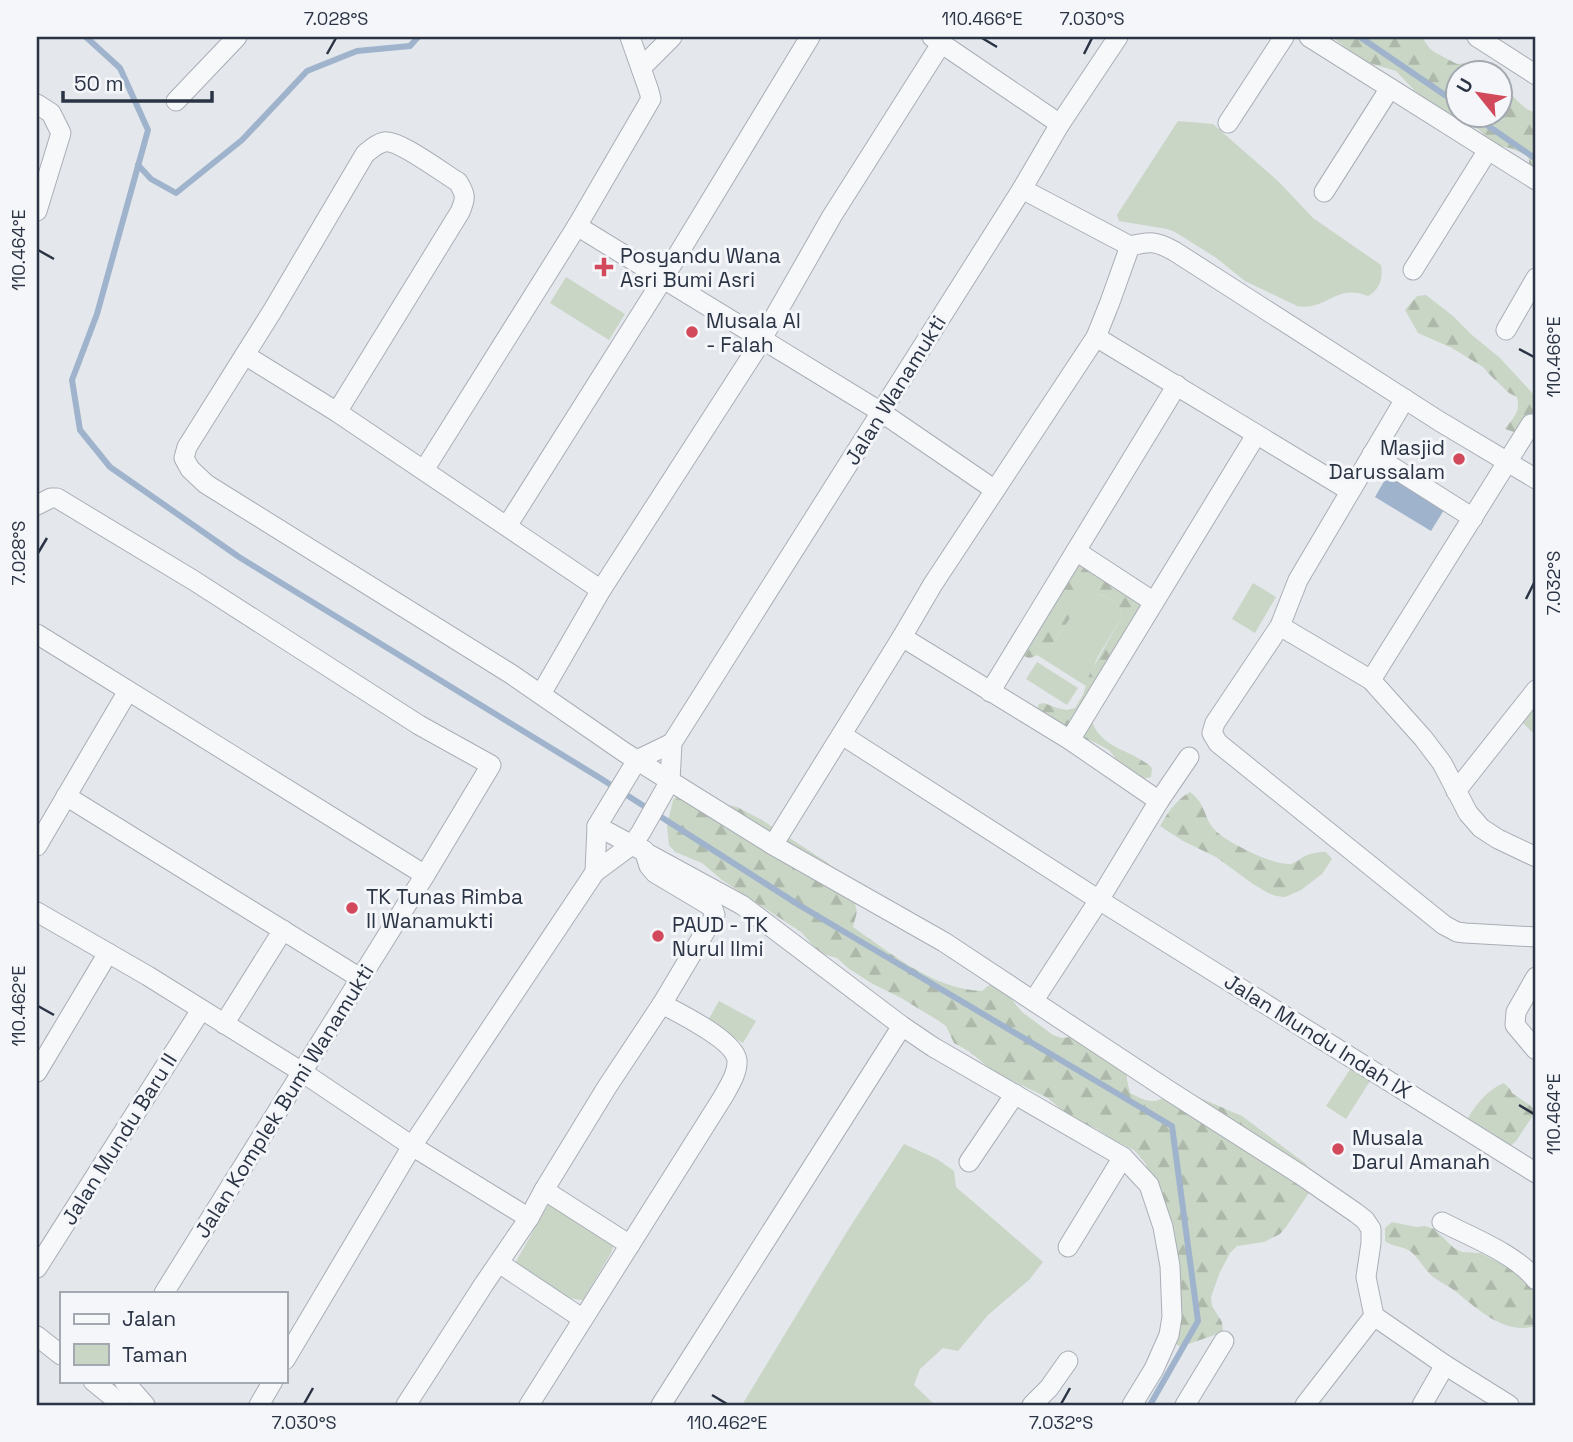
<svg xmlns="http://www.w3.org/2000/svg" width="1573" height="1442" font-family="'Space Grotesk',sans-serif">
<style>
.green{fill:#c9d6c5}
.forest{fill:url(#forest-firs)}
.water{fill:#9fb4cc}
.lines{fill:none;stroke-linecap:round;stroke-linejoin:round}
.stream{stroke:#9fb4cc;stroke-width:6}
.minor-casing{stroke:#a9aeb7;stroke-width:21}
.minor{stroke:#f7f8fa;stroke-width:19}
.ticks{fill:none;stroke:#2b3445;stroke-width:2.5}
.poi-dot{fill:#d1495b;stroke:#f4f6f9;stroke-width:2.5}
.labels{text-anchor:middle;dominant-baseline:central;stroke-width:6;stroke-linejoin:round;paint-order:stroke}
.poi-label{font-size:21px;fill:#2b3445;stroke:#f4f6f9;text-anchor:start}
.street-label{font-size:21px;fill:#2b3445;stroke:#f4f6f9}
.neatline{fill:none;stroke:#2b3445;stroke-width:2.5}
.ticks-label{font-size:18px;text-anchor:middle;fill:#2b3445}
</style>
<defs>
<pattern id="forest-firs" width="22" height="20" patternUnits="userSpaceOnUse" patternTransform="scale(1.75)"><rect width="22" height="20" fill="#c9d6c5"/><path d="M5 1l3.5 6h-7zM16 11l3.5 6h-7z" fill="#adb8ab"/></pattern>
</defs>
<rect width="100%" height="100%" fill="#e4e7ec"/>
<g class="green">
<path d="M1178 121 1213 124 1279 182 1313 218 1381 265C1383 279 1380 289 1368 296 1335 283 1328 311 1297 306L1245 281 1215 257 1175 232 1167 229 1119 221 1117 215Z"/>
<path d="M566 277 625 314 609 340 550 303Z"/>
<path d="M1253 583 1276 597 1255 633 1232 619Z"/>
<path d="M1091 593C1107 595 1113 600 1122 613L1121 618 1097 658 1086 686 1037 655 1052 645 1083 599 1086 595Z"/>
<path d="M1037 662 1078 688 1067 705 1026 679Z"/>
<path d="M1536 702V736L1521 721Z"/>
<path d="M719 1001 756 1021 743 1043 707 1022Z"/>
<path d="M1351 1068 1370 1081 1346 1119 1326 1106Z"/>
<path d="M904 1144 937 1159 954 1171 956 1187 1043 1262 1029 1280 988 1315 958 1351 943 1348 920 1369 914 1385 935 1405H742L848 1230Z"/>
<path d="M550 1202 614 1244 611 1253 583 1300C560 1300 534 1276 515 1263Z"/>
</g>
<g class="forest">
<path d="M1332 37H1422L1429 48 1436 53 1457 64 1466 63 1482 72 1483 73 1458 74V116H1500V85C1514 93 1519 108 1536 113V169L1529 163V159L1526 155 1513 149 1494 144 1478 129 1434 106 1414 90 1396 71 1369 63 1354 54Z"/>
<path d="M1426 295 1453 316 1472 335 1500 358 1536 397C1536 413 1527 425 1514 432L1505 429C1513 417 1521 413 1517 397L1509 393 1489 374 1483 367 1452 348 1418 333 1405 310 1417 296Z"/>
<path d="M1094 551 1110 562 1144 600 1091 719C1093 723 1095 730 1099 734 1112 750 1137 753 1152 768L1151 777 1142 779 1120 764 1109 750 1094 742 1058 729 1037 708 1039 704 1044 703 1057 708 1067 710 1075 708 1083 695 1090 673 1121 618 1122 613C1113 600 1104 591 1086 595L1049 649 1033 657 1029 658 1021 655 1062 592 1069 573 1085 552Z"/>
<path d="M1190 792C1206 804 1203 815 1213 828 1223 841 1274 866 1291 864 1295 863 1301 858 1305 856 1312 853 1318 852 1326 852L1332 859 1322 874 1301 890 1285 897 1276 896 1268 893 1253 884 1216 857 1183 841 1160 826C1167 813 1177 799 1190 792Z"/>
<path d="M679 793 707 811 729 805 737 807 762 820 828 863 850 883 857 912 853 927C892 954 933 989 982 991L989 985 999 984 1022 1012 1053 1035 1062 1038 1071 1037 1090 1035 1126 1061 1127 1080 1130 1093C1155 1106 1156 1102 1179 1089L1242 1116 1306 1164 1310 1172 1311 1190 1286 1227 1280 1234 1264 1242 1237 1246 1230 1253 1220 1272 1211 1297 1212 1306 1222 1322 1223 1332 1180 1347 1173 1341 1148 1172 1146 1164 1134 1150 1111 1139 1097 1129 1071 1118 1048 1098 993 1071 970 1052 954 1043 946 1026 939 1021 901 998 871 983 848 968 837 958 820 953 801 932 722 880 702 863 675 852 669 845 667 826 673 800Z"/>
<path d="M1504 1083 1510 1089 1512 1093 1531 1106 1534 1110V1114L1516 1141 1509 1147H1505L1492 1133 1467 1120C1475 1105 1488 1089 1504 1083Z"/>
<path d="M1392 1222 1416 1227 1425 1226 1434 1229 1454 1248 1462 1252 1480 1253 1514 1270 1528 1282 1536 1293V1326C1504 1335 1479 1310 1455 1291 1448 1285 1439 1282 1432 1276 1424 1269 1419 1258 1410 1251 1403 1246 1393 1247 1385 1241V1228Z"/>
</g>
<path class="water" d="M1390 471 1447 505 1431 531 1375 497Z"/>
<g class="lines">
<g class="stream">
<path d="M86 37 120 68 148 130 97 314 72 380 80 430 110 467 239 557 600 778 799 905 1172 1126 1198 1321 1150 1405"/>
<path d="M1360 37 1458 104"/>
<path d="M1474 116 1536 159"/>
<path d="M138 165 151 179 176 193 242 140 307 71 357 51 410 46 418 37"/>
</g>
<defs>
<g id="minor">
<path d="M932 37 1060 124"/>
<path d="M1309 37 1536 180"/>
<path d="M1477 37 1536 75"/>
<path d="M641 68 672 37"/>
<path d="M176 101 237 37"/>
<path d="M37 104 51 113 61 133 37 211"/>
<path d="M1228 123 1284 37"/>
<path d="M1324 192 1390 88"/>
<path d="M577 226 881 412 995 490"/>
<path d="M1130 246C1150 241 1156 241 1174 251L1439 421 1536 479"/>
<path d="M1413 270 1488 150"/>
<path d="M1506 330 1536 278"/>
<path d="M1096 337 1350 491"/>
<path d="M245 355 337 412 601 590"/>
<path d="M1405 399 1298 580 1280 626 1215 723 1212 733 1218 743 1444 925 1457 932 1465 933 1536 937"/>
<path d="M337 412 460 212C466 198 466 195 458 182 443 173 398 139 384 142 376 144 371 149 365 154L273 310 187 447 184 458 190 469 206 484 511 674 624 752 670 781 773 845 944 942 1168 1090 1301 1175 1356 1213 1365 1220 1371 1229V1243L1366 1277 1374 1316"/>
<path d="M1372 454 1473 518"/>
<path d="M424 470 577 226 651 99 649 91 630 37"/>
<path d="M37 505 51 498H57L193 580 419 725 491 765 425 875 164 1293"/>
<path d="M507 526 663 279 810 37"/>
<path d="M1076 551 1154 602"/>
<path d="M1280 626 1371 680 1423 738 1442 763 1468 813 1481 828 1498 839 1536 857"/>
<path d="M37 634 425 875"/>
<path d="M902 637 1070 740 1159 801 1099 900 1034 1000"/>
<path d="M1371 680 1531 424"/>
<path d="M990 692 1177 385"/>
<path d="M541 694 601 590 755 351 832 216 941 44"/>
<path d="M842 735 1099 900 1536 1173"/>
<path d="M1070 740 1256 435"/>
<path d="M1456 791 1536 690"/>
<path d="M66 796 360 978"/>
<path d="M1159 801 1189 757"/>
<path d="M597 826 742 905 902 1026 933 1047 1123 1157 1149 1185 1163 1227 1170 1266 1172 1317 1169 1335 1154 1369 1132 1405"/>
<path d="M773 845 902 637 933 584 1096 337 1110 302 1130 246 1022 189"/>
<path d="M37 846 128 691"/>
<path d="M595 872 597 826 628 775 637 760 672 743"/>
<path d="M37 912 148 976 302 1072 412 1146 529 1218"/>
<path d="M1536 977 1516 1012 1515 1025 1536 1050"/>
<path d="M224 1024 283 930"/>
<path d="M37 1072 108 953"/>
<path d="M969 1162 1015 1094"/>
<path d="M544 1190 630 1245"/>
<path d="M1442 1222C1471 1237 1516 1254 1536 1280"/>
<path d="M1068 1247 1123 1157"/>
<path d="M499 1263 583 1319"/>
<path d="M37 1268 201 1010"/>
<path d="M1374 1316 1445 1365 1509 1405"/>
<path d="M37 1336 61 1355"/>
<path d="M285 1360 412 1146 595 872 633 844 641 832 670 781 672 743 1022 189 1060 124 1118 37"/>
<path d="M93 1381 114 1398 121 1405"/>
<path d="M124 1381 145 1405"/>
<path d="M259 1405 273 1381"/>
<path d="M406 1405 484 1284 529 1218 544 1190 607 1087 662 1004 715 915 713 909 707 904 655 873 649 866 644 850"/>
<path d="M529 1405 723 1097C729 1086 738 1073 737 1060 734 1040 679 1013 662 1004"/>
<path d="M661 1405 902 1026"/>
<path d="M1032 1405 1049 1388 1068 1361"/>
<path d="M1185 1405 1224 1341"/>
<path d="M1305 1405 1374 1316"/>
<path d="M1422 1405 1445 1365"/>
</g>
</defs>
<use href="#minor" class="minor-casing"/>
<use href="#minor" class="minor"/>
</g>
<path class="ticks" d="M982 38 997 47M327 54 336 38M1084 54 1092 38M38 250 54 259M1519 349 1534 357M38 553 47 538M1526 599 1534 583M38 1006 54 1015M1519 1105 1534 1114M712 1395 727 1404M304 1404 313 1388M1061 1404 1070 1388"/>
<g class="poi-dot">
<path d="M600.5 256.5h7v7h7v7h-7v7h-7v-7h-7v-7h7z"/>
<circle cx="692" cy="332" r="7"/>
<circle cx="1459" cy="459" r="7"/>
<circle cx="352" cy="908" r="7"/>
<circle cx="658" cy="936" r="7"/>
<circle cx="1338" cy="1149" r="7"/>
</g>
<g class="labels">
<g class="poi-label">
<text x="620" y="255">Posyandu Wana<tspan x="620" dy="24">Asri Bumi Asri</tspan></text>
<text x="706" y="320">Musala Al<tspan x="706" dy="24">- Falah</tspan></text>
<text x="1445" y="447" text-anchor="end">Masjid<tspan x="1445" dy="24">Darussalam</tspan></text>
<text x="366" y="896">TK Tunas Rimba<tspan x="366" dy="24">II Wanamukti</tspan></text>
<text x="672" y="924">PAUD - TK<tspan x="672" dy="24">Nurul Ilmi</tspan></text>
<text x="1352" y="1137">Musala<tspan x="1352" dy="24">Darul Amanah</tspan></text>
</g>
<g class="street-label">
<text transform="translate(895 390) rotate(-58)">Jalan Wanamukti</text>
<text transform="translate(1318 1036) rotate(32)">Jalan Mundu Indah IX</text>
<text transform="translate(284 1101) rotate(-58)">Jalan Komplek Bumi Wanamukti</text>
<text transform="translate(119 1139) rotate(-58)">Jalan Mundu Baru II</text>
</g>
</g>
<rect width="1573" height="1442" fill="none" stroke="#f4f6f9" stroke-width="77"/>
<rect x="60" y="1292" width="228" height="91" fill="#f4f6f9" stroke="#a4a8b1" stroke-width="2"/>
<rect x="74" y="1314" width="35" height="10" fill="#f7f8fa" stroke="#a4a8b1" stroke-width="2"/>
<text x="122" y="1326" font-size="21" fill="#2b3445">Jalan</text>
<rect x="74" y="1344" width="35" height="21" fill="#c9d6c5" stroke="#a4a8b1" stroke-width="2"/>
<text x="122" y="1362" font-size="21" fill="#2b3445">Taman</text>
<g transform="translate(1479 94) rotate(300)"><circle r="33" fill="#f4f6f9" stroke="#a4a8b1" stroke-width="2"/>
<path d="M0-5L12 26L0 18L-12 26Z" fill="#d1495b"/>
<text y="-10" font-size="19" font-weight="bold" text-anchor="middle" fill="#2b3445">U</text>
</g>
<path d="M63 91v10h149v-10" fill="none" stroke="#2b3445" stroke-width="3.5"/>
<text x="74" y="91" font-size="21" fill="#2b3445" stroke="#f4f6f9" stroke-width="5" paint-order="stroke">50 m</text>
<rect x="38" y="38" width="1496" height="1366" class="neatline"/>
<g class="ticks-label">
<text x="336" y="25">7.028°S</text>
<text x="982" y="25">110.466°E</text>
<text x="1092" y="25">7.030°S</text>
<text transform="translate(19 250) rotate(-90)" y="6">110.464°E</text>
<text transform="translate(1554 357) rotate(-90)" y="6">110.466°E</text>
<text transform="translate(19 553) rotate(-90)" y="6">7.028°S</text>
<text transform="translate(1554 583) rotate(-90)" y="6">7.032°S</text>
<text transform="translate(19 1006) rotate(-90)" y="6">110.462°E</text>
<text transform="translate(1554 1114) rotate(-90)" y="6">110.464°E</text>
<text x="304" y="1429">7.030°S</text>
<text x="727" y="1429">110.462°E</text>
<text x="1061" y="1429">7.032°S</text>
</g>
</svg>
